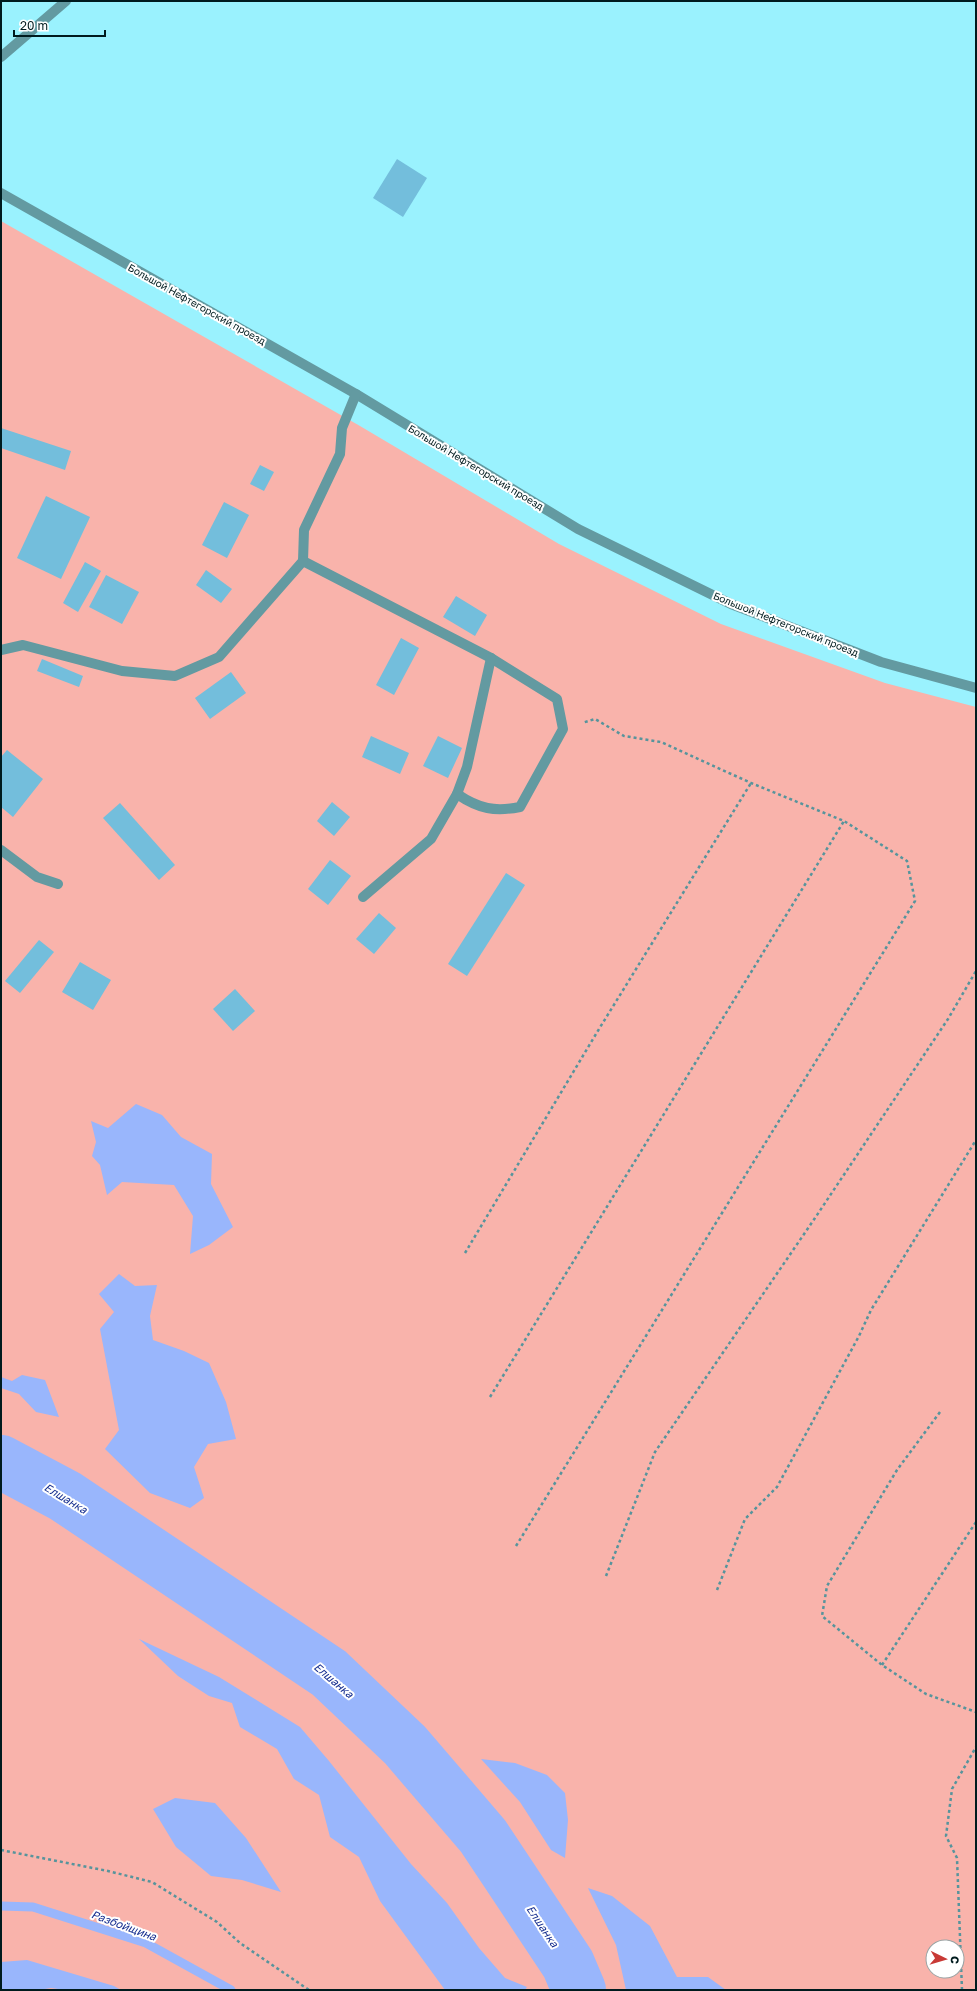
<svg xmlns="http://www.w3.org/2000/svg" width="977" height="1991" font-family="'Golos Text',sans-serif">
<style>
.green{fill:#f9b3ab;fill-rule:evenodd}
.water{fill:#99b6fc}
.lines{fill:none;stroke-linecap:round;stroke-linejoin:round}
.stream{stroke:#99b6fc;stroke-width:9}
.river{stroke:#99b6fc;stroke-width:54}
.building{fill:#73bedc}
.path{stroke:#57949c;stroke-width:2.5;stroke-dasharray:3 3;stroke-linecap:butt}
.minor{stroke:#639aa1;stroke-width:10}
.labels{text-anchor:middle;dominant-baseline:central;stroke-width:4;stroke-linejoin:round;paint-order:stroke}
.street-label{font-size:10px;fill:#001b1e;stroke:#fff}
.water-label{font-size:11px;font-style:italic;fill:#162e8f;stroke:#fff}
</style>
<rect width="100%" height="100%" fill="#9af2fe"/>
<path class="green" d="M1 221 360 426 559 544 721 624 885 683 976 707V1990H1ZM933 1947H957V1971H933Z"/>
<g class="water">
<path d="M136 1104 162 1115 181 1137 212 1154 211 1184 233 1227 209 1245 190 1254 193 1216 174 1185 122 1182 107 1195 100 1165 92 1156 96 1142 91 1121 108 1128Z"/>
<path d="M119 1274 135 1286 157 1285 150 1316 153 1340 184 1351 209 1363 226 1402 236 1439 208 1444 194 1467 204 1498 190 1508 150 1493 105 1449 119 1430 100 1329 114 1312 99 1294Z"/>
<path d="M22 1375 45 1380 59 1417 36 1412 19 1394 1 1388V1377L12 1381Z"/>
<path d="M139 1639 219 1677 300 1727 329 1761 411 1864 447 1903 479 1948 505 1978 527 1987 525 1990H445L380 1901 359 1857 330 1837 319 1795 294 1779 277 1749 240 1727 232 1703 209 1696 178 1676Z"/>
<path d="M481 1759 515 1763 547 1775 565 1793 568 1820 565 1858 551 1850 520 1802Z"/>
<path d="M175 1798 215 1803 246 1838 281 1892 242 1880 211 1876 176 1847 153 1809Z"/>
<path d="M588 1888 612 1896 650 1926 677 1977H708L726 1990H626L616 1945Z"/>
<path d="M27 1960 114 1986 121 1990H65L51 1988 39 1990H1V1962Z"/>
</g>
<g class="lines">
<path class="stream" d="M1 1906 33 1907 146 1943 231 1990"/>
<path class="river" d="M1 1462 65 1496 329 1673 405 1745 483 1836 568 1964 579 1990"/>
</g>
<g class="building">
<path d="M397 159 427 178 403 217 373 198Z"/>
<path d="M1 428 71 451 65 470 1 448Z"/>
<path d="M260 465 274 472 264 491 250 484Z"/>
<path d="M46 496 90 517 61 579 17 558Z"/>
<path d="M224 502 249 515 227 558 202 545Z"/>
<path d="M85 562 101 571 78 612 63 603Z"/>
<path d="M206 570 232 589 221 603 196 585Z"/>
<path d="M106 575 139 592 122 624 89 607Z"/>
<path d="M456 596 487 615 475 636 443 617Z"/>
<path d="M401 638 419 648 394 695 376 685Z"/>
<path d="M42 659 83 676 79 687 37 671Z"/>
<path d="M231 672 246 693 210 719 195 698Z"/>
<path d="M371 736 409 753 400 774 362 757Z"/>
<path d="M438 736 462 748 448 778 423 766Z"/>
<path d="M7 750 43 779 13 817 1 807V757Z"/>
<path d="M332 802 350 817 334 836 317 821Z"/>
<path d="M120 803 175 865 159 880 103 818Z"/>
<path d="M330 860 351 876 328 905 308 889Z"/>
<path d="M506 873 525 885 467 976 448 964Z"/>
<path d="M379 913 396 928 374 954 356 939Z"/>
<path d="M39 940 54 952 20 993 5 981Z"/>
<path d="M80 962 111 980 93 1010 62 992Z"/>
<path d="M235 989 255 1011 233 1031 213 1009Z"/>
</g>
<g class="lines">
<g class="path">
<path d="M465 1253 599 1029 751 783"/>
<path d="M490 1397 844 821"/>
<path d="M940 1412 897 1470 827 1586 822 1616 882 1665 926 1694 976 1712"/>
<path d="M516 1546 915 901 907 861 844 821 751 783 661 742 624 736 595 719 582 723"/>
<path d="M606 1576 655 1452 815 1218 948 1019 976 971"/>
<path d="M717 1590 745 1519 777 1487 859 1336 871 1310 976 1140"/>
<path d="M882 1665 976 1522"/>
<path d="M1 1850 108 1871 152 1882 217 1922 240 1943 309 1990"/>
<path d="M962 1990 957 1858 946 1836 952 1789 976 1747"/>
</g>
<g class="minor">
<path d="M1 57 66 1"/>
<path d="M1 193 356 394 578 529 731 604 881 662 976 688"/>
<path d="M356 394 342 428 340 454 304 530 303 561 491 658 557 699 563 729 520 807C495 812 479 809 457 794"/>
<path d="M1 650 23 645 122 671 175 676 219 657 303 561"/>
<path d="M1 850 37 877 58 884"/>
<path d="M363 897 431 839 457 794 467 767 491 658"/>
</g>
</g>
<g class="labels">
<g class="street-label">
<text transform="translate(197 304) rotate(29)">Большой Нефтегорский проезд</text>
<text transform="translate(476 467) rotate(31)">Большой Нефтегорский проезд</text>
<text transform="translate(786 624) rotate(22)">Большой Нефтегорский проезд</text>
</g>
<g class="water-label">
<text transform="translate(66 1498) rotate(31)">Елшанка</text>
<text transform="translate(334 1680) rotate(40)">Елшанка</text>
<text transform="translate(124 1925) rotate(20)">Разбойщина</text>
<text transform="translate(543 1926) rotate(56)">Елшанка</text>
</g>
</g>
<rect width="977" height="1991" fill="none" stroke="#001b1e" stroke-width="4"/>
<g transform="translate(945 1959) rotate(95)"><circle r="19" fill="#ffffff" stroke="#99a4a5"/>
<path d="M0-3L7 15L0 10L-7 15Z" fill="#c83a36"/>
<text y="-6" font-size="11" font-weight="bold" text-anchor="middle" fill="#001b1e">С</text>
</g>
<path d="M14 30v6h91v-6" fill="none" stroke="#001b1e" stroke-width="2"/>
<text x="20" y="30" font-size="12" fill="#001b1e" stroke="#ffffff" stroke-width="3" paint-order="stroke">20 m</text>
</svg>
